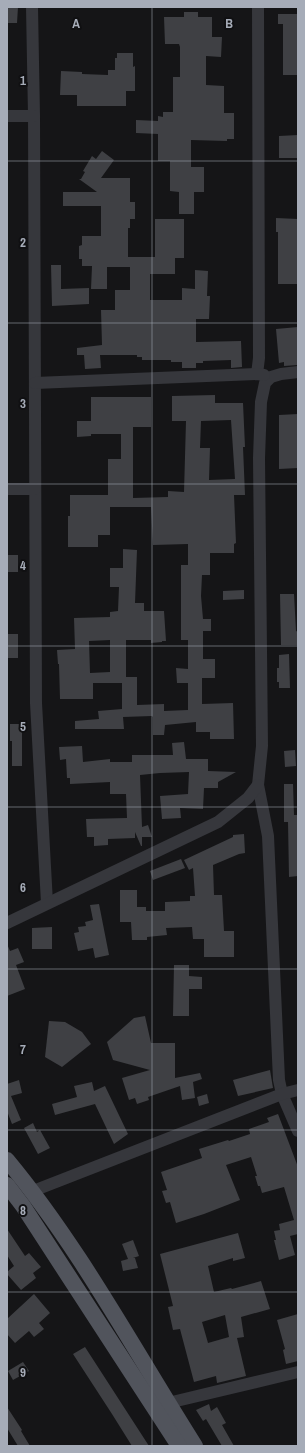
<svg xmlns="http://www.w3.org/2000/svg" width="305" height="1453" font-family="'Archivo Narrow',sans-serif">
<style>
.building{fill:#3f4044;fill-rule:evenodd}
.lines{fill:none;stroke-linecap:round;stroke-linejoin:round}
.minor{stroke:#36373c;stroke-width:12}
.major{stroke:#51545c;stroke-width:16}
.grid{fill:none;stroke:#a6acb8;stroke-width:1;stroke-opacity:0.55}
.grid-label{font-size:13px;text-anchor:middle;font-weight:bold;fill:#a6acb8;stroke:#101012;stroke-width:4;stroke-linejoin:round;paint-order:stroke}
</style>
<rect width="100%" height="100%" fill="#151517"/>
<g class="building">
<path d="M7 7H18L17 23H7Z"/>
<path d="M184 12H198V17H212V37H222L221 57 206 56V85L224 86V113H234V139H227V141L191 140V167H204V192H194V214H179V192L170 191V161H158V134L136 133V120L158 121V116L163 117V112H173V77H180V47L179 44H165L164 17H184Z"/>
<path d="M278 14H298V75H283V24H278Z"/>
<path d="M117 53H133V67L135 66V91H126V106H77V95H60L61 71 82 72V74L108 75V70H115V58H117Z"/>
<path d="M298 135V158H279V136Z"/>
<path d="M102 151 114 160 101 178H130V202H135V219H130V228H128V257H155V219H184V258H175V274H150V300H182V288L195 289V270L208 271 207 296H210L209 319H196V342L241 341 242 367 231 368V360L203 361V363H196V368H182V362H171V360H142V357H137V355H100L101 368 85 369 84 355H77V348L102 345 101 310H115V290H130V267H107V289H91L92 266H82V259H79V246L82 245V236H101V206H63V192H97L79 179H81L85 172 83 171 92 156 96 159Z"/>
<path d="M276 218 298 219V284H278V232H276Z"/>
<path d="M51 265H61V289L89 288V304L52 306Z"/>
<path d="M298 327V365L284 366V362L279 363 276 329Z"/>
<path d="M215 395V403H243L245 447H243L245 495H234L236 543 234 544V553H210V575H202L201 596 203 619H211V631H203V659H215V678H202V704L233 703 234 739H210V732H196V722L165 725 164 735H153V717L152 716 123 717 124 729H75V721L99 719 98 711 122 709V683H93V699H60L59 664H58L57 650 75 649 74 618 110 617V612L118 611 119 587H110V568H123V549L137 550 135 603H144V611H164L166 641H162V642L151 643V640H126V677H137V705L164 704V711L188 710V683H177L176 668 188 669V640H181V565H188V544L153 545 151 507H110V535H98V547H68V516H70V495H108V459H121V434H91V436L77 437V421H91V397H151V427H133V498L168 497V491L184 492 186 421H172V396ZM231 420 235 479 209 480 210 448H200L201 421ZM110 640V672L90 673 89 641Z"/>
<path d="M298 414V468L279 469V415Z"/>
<rect x="7" y="555" width="11" height="17"/>
<path d="M244 590V599L223 600V591Z"/>
<path d="M280 594H294L296 631 298 632V645H281Z"/>
<rect x="7" y="634" width="11" height="24"/>
<path d="M289 654 290 688H279V682H277V668H279V655Z"/>
<path d="M10 724H22V766H12V741H10Z"/>
<path d="M184 742 186 759H208V771L236 772 218 782V788H204L203 809 180 808 181 818 162 819 160 796 188 794 189 772 160 773 140 775 142 827 148 825 152 837H142V846H141L135 832V838L108 839V845L94 846V837H87L86 819 127 818 126 794H110V782L70 784V778H67L66 759 60 760 59 747 82 746 83 762 110 759V762H132V755H173L172 743Z"/>
<path d="M295 750 296 766 285 767 284 751Z"/>
<path d="M284 784H293L294 815H298V876L289 877 288 822H284Z"/>
<path d="M244 834 245 853 239 854 213 865 214 895H222L224 931H234V957H204V939H193L192 927 166 928 167 935 147 937V940H132L131 922H120V890H137V907H146V911H165V902L190 901V896H195L193 868 189 870 184 860 233 837V835Z"/>
<path d="M181 859 185 868 153 880 150 871Z"/>
<path d="M99 904 109 955 95 958 93 948 78 951 74 933 79 932 78 927 86 926 85 922 93 920 90 905Z"/>
<path d="M52 927V949H32V928Z"/>
<path d="M7 944 10 951 18 948 24 962 16 965 25 989 7 996Z"/>
<path d="M174 965H189V976L202 977V989H189V1016H173Z"/>
<path d="M145 1016 151 1043H175V1078L200 1073 202 1079 193 1082 195 1098 182 1100 180 1086 148 1097 149 1100 137 1104 135 1098 129 1100 122 1078 150 1070 113 1060 107 1042 134 1018Z"/>
<path d="M49 1021 65 1022 82 1032 91 1044 62 1067 45 1057Z"/>
<path d="M270 1070 273 1088 238 1096 233 1080Z"/>
<path d="M19 1080 22 1093 11 1096 21 1120 12 1124 7 1111V1084Z"/>
<path d="M92 1082 94 1091 105 1086 128 1134 114 1144 95 1104 55 1115 52 1104 77 1097 74 1086Z"/>
<path d="M207 1094 209 1103 199 1106 197 1097Z"/>
<path d="M278 1114 298 1167V1234L290 1236 295 1255 279 1260 274 1240H276L274 1231 280 1230 279 1224 294 1220 284 1187 262 1193 260 1186H258L255 1176H257L251 1157 226 1165 240 1200 204 1214 176 1223 170 1202 166 1203 162 1191 167 1190 161 1172 202 1158 199 1149 228 1140 229 1141 250 1134 249 1129 269 1122 267 1118Z"/>
<path d="M33 1123 37 1132 40 1130 50 1148 38 1154 24 1128Z"/>
<path d="M7 1229 25 1256 29 1253 41 1267 33 1273 36 1278 21 1290 7 1274V1272L14 1266 7 1255Z"/>
<path d="M238 1233 245 1258 233 1261V1258L208 1266 214 1292 231 1288 232 1289 261 1281 270 1309 241 1317 244 1337 237 1338 246 1376 217 1383 216 1376 194 1382 180 1329 173 1330 168 1307 173 1306 160 1254ZM225 1315 229 1337 208 1343 202 1322Z"/>
<path d="M133 1240 139 1256 133 1258H135L138 1268 123 1271 121 1261 128 1259 122 1244Z"/>
<path d="M34 1294 50 1313 39 1323 44 1329 34 1337 29 1331 15 1343 7 1334V1319Z"/>
<path d="M298 1314V1361L286 1364 283 1350 285 1349 277 1320Z"/>
<path d="M85 1347 149 1446H132L112 1414 73 1354Z"/>
<path d="M23 1362 29 1371 13 1380 8 1371Z"/>
<path d="M209 1404 211 1411 217 1407 226 1423 222 1425 234 1446H222L206 1419 203 1421 196 1410Z"/>
<path d="M7 1407 22 1430 21 1431 30 1446H18L7 1428Z"/>
</g>
<g class="lines">
<g class="minor">
<path d="M32 7 34 116 36 703 47 903"/>
<path d="M7 116H34"/>
<path d="M298 372 281 374 271 377 265 383 261 402 259 458 262 746 258 785 268 836 279 1080 282 1094 298 1131"/>
<path d="M257 374 259 358 258 7"/>
<path d="M35 383 257 374 264 375"/>
<path d="M7 489H35"/>
<path d="M7 923 218 822 248 798 258 785"/>
<path d="M33 1191 282 1094 298 1090"/>
<path d="M168 1403 298 1372"/>
</g>
<g class="major">
<path d="M7 1160C80 1248 134 1350 195 1446"/>
<path d="M7 1185 23 1206 179 1446"/>
</g>
</g>
<path class="grid" d="M152 7V1446M7 161H298M7 323H298M7 484H298M7 646H298M7 807H298M7 969H298M7 1130H298M7 1292H298"/>
<g class="grid-label">
<text x="76" y="28">A</text>
<text x="229" y="28">B</text>
<text x="23" y="85">1</text>
<text x="23" y="247">2</text>
<text x="23" y="408">3</text>
<text x="23" y="570">4</text>
<text x="23" y="731">5</text>
<text x="23" y="892">6</text>
<text x="23" y="1054">7</text>
<text x="23" y="1215">8</text>
<text x="23" y="1377">9</text>
</g>
<rect width="305" height="1453" fill="none" stroke="#a6acb8" stroke-width="16"/>
</svg>
